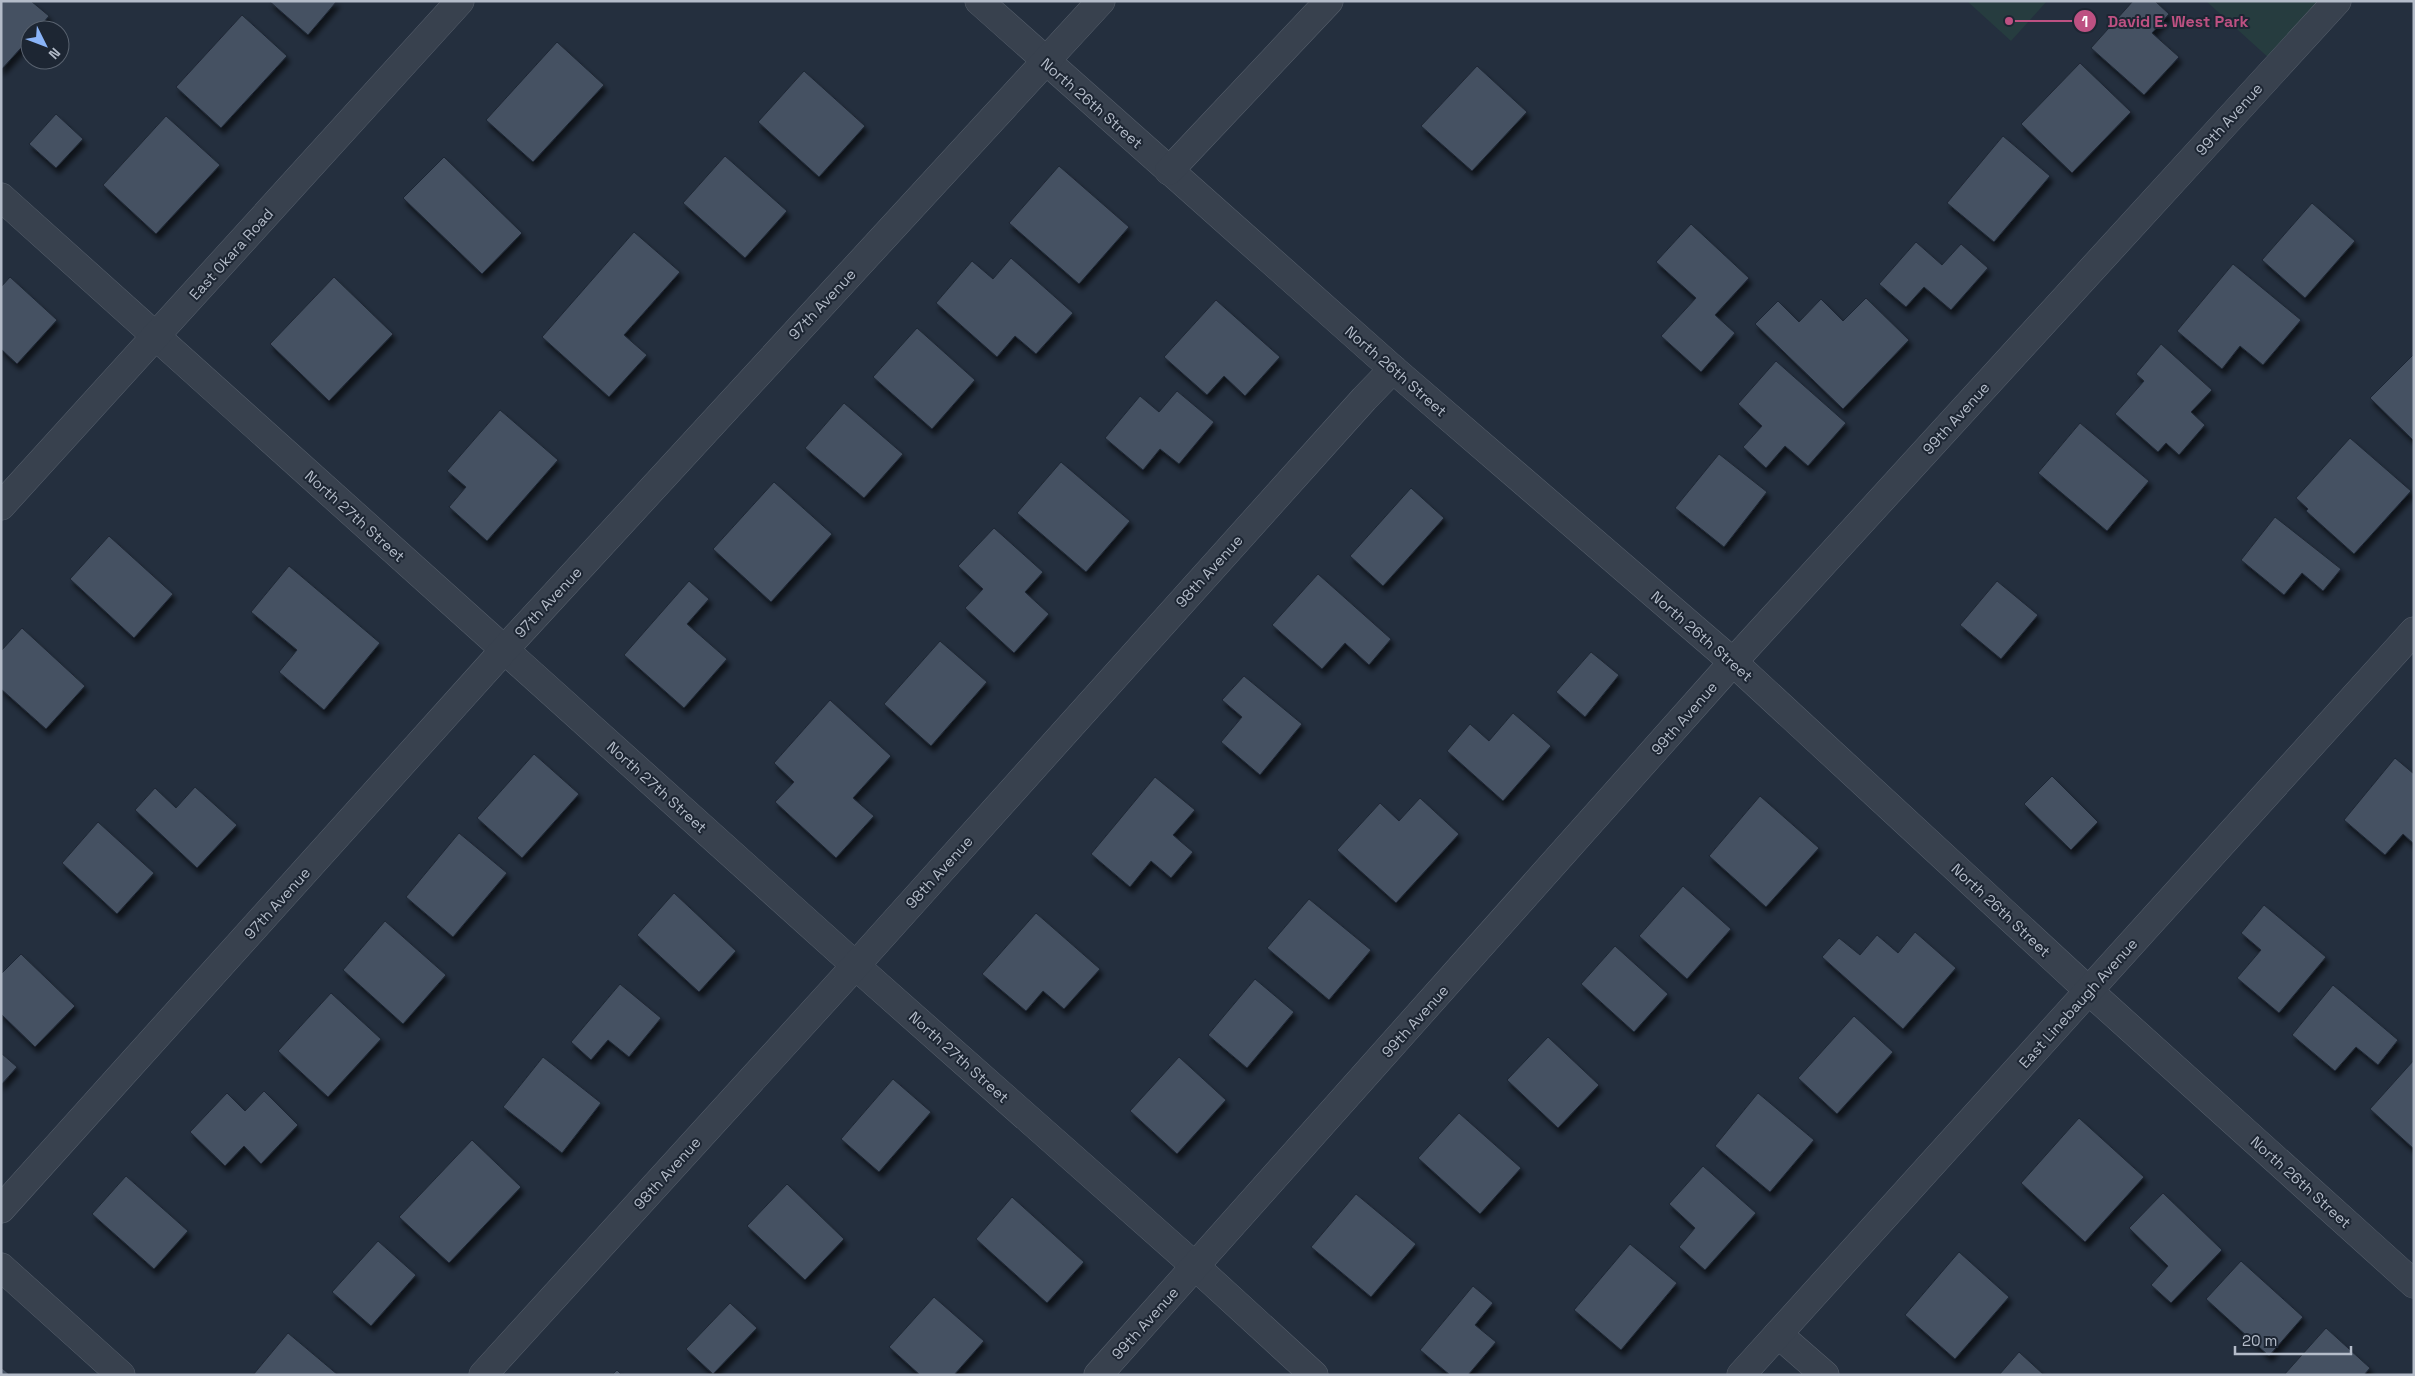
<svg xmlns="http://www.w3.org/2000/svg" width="2415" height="1376" font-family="'Space Grotesk',sans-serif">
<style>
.green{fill:#263c3f}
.building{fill:#455162;stroke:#1f2835;filter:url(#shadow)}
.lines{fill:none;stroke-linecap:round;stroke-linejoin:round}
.minor-casing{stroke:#565f6c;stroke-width:29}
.minor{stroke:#38414e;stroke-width:28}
.labels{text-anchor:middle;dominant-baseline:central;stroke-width:4;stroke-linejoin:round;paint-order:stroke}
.street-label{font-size:15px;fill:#b4bcc9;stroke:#1d2633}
.leader{fill:none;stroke:#bd5182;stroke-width:2}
.callout-dot{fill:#bd5182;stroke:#1d2633;stroke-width:2}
.mark-label{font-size:15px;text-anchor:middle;font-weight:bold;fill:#fff}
.callout-label{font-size:16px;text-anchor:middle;font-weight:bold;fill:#bd5182;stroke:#1d2633;stroke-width:4;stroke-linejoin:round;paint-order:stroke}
</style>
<defs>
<filter id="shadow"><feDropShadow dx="3" dy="5.5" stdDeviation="2.5" flood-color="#0009"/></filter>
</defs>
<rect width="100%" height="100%" fill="#242f3e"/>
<g class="green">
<path d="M1967 1H2047L2011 41Z"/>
<path d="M2206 1H2326L2271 60Z"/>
</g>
<g class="building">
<path d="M1 1H31L49 16 37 30H30V38L1 70Z"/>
<path d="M269 1H337L308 35Z"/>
<path d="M2133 1H2155L2169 14 2152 33 2179 57 2144 95 2091 48Z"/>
<path d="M242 15 287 56 221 128 176 87Z"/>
<path d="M557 42 604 85 533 162 486 120Z"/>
<path d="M2080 63 2131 112 2072 173 2021 124Z"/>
<path d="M1477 66 1527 112 1472 171 1421 126Z"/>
<path d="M804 71 865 126 819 177 758 122Z"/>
<path d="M56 114 83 139 56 168 29 144Z"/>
<path d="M166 116 220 165 156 234 103 185Z"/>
<path d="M2003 136 2050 176 1994 242 1947 203Z"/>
<path d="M725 156 787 211 745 258 683 203Z"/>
<path d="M444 157 522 233 482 274 403 198Z"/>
<path d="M1059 166 1129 227 1079 284 1009 223Z"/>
<path d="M2312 203 2355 241 2305 298 2262 260Z"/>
<path d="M1691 224 1749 278 1715 315 1735 333 1701 372 1661 336 1696 298 1656 262Z"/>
<path d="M634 232 680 272 624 335 647 355 609 397 542 337Z"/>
<path d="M1916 242 1942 265 1961 244 1988 268 1951 310 1924 287 1906 307 1879 284Z"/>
<path d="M1011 258 1073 313 1036 354 1015 336 997 357 936 303 972 261 993 279Z"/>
<path d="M2233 264 2301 320 2263 365 2240 346 2222 369 2177 331Z"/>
<path d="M10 277 57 320 17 364 1 349V287Z"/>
<path d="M334 277 393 334 329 401 270 344Z"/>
<path d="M1866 298 1909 340 1843 409 1755 324 1778 301 1799 322 1821 299 1843 321Z"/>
<path d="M1216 300 1280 357 1245 396 1224 376 1207 395 1164 357Z"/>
<path d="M917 328 975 380 932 429 873 377Z"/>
<path d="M2161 344 2212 390 2191 412 2205 425 2179 455 2166 443 2158 452 2115 414 2144 381 2136 374Z"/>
<path d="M2414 354V441L2370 398Z"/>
<path d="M1776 361 1846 423 1808 466 1785 446 1766 468 1743 447 1762 426 1738 404Z"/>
<path d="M1177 391 1214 422 1179 464 1160 449 1143 470 1105 438 1140 396 1159 412Z"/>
<path d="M844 403 903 454 864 498 805 448Z"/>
<path d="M500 410 558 460 487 541 449 507 466 487 447 471Z"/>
<path d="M2080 423 2149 481 2107 531 2038 473Z"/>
<path d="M2350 438 2411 491 2354 554 2306 511 2308 509 2296 498Z"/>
<path d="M1719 454 1767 492 1724 547 1675 508Z"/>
<path d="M1061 462 1130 521 1086 572 1017 513Z"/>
<path d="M774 482 832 534 771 602 713 549Z"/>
<path d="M1411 488 1444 518 1383 586 1350 556Z"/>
<path d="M2275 517 2341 569 2323 591 2302 573 2284 595 2241 560Z"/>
<path d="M994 528 1043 572 1025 592 1049 614 1014 653 965 608 983 589 958 566Z"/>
<path d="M109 536 173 594 134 638 70 579Z"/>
<path d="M289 566 380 643 324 710 279 672 297 650 251 612Z"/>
<path d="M1318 574 1391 639 1369 665 1345 643 1322 669 1272 625Z"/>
<path d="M689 581 709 599 687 624 727 659 684 708 624 655Z"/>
<path d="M1997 581 2038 615 2001 659 1960 625Z"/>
<path d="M22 628 85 686 46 729 1 689V651Z"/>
<path d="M940 641 987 682 931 746 884 704Z"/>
<path d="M1591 652 1619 675 1585 717 1556 692Z"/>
<path d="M1244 676 1302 724 1260 775 1221 742 1242 717 1222 700Z"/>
<path d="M830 700 891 756 853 798 874 816 836 858 775 802 794 782 774 763Z"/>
<path d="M1513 713 1551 746 1503 801 1447 751 1470 724 1489 741Z"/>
<path d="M534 754 579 794 522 858 477 818Z"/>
<path d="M2395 758 2414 774V844L2403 834 2385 855 2344 820Z"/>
<path d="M2052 776 2098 822 2071 850 2024 804Z"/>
<path d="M1155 777 1195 810 1173 835 1193 852 1171 878 1151 861 1130 887 1091 854Z"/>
<path d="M195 787 237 825 197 868 135 810 155 788 176 808Z"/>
<path d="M1760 796 1819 848 1766 907 1709 856Z"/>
<path d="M1420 798 1459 834 1396 903 1337 850 1380 803 1399 821Z"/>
<path d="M98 822 154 873 117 914 62 863Z"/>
<path d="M459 833 507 873 453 937 406 897Z"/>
<path d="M1683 886 1731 929 1687 979 1639 936Z"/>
<path d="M674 893 736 951 699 992 637 935Z"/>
<path d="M1309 899 1371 950 1329 1000 1267 948Z"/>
<path d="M2264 905 2326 957 2279 1013 2237 978 2261 950 2241 933Z"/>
<path d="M1036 913 1100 969 1064 1009 1043 991 1026 1011 982 974Z"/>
<path d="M385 921 446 975 403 1024 343 970Z"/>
<path d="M1915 932 1956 968 1903 1029 1822 957 1839 938 1860 955 1877 935 1898 953Z"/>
<path d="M1615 946 1668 994 1634 1032 1581 984Z"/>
<path d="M21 954 75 1006 35 1047 1 1014V974Z"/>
<path d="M1255 979 1294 1012 1247 1068 1208 1035Z"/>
<path d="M620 984 661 1018 629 1057 608 1040 591 1060 571 1042Z"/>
<path d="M2333 985 2398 1040 2378 1065 2356 1047 2335 1071 2292 1035Z"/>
<path d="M331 993 381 1039 328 1097 278 1051Z"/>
<path d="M1854 1016 1893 1052 1837 1114 1798 1078Z"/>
<path d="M1548 1037 1599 1085 1558 1128 1507 1080Z"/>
<path d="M1 1053 17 1067 1 1085Z"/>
<path d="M543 1057 601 1103 562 1153 503 1107Z"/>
<path d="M1179 1057 1226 1100 1177 1154 1130 1111Z"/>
<path d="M2414 1060V1149L2370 1109Z"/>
<path d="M893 1079 931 1112 879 1172 841 1139Z"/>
<path d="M264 1091 298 1125 261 1164 244 1146 225 1166 190 1132 227 1093 245 1111Z"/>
<path d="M1758 1093 1814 1140 1770 1192 1715 1146Z"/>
<path d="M1459 1113 1521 1168 1480 1214 1418 1158Z"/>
<path d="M2079 1118 2144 1177 2085 1242 2021 1183Z"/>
<path d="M472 1140 521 1187 449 1263 399 1217Z"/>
<path d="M1703 1166 1756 1213 1705 1270 1679 1247 1695 1228 1669 1204Z"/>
<path d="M126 1176 188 1231 154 1269 92 1214Z"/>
<path d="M787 1184 844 1239 805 1280 747 1226Z"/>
<path d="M2163 1193 2222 1250 2171 1303 2151 1285 2168 1266 2129 1228Z"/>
<path d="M1356 1194 1416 1244 1371 1297 1311 1247Z"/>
<path d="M1012 1197 1084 1262 1047 1303 976 1239Z"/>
<path d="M378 1241 416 1275 371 1326 332 1292Z"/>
<path d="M1630 1244 1677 1283 1621 1350 1574 1310Z"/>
<path d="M1959 1252 2009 1297 1955 1359 1905 1315Z"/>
<path d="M2241 1261 2303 1317 2269 1356 2206 1299Z"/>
<path d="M1473 1286 1493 1303 1475 1325 1496 1342 1468 1375H1450L1420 1350Z"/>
<path d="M934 1297 984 1341 954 1375H920L889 1347Z"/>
<path d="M730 1303 757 1328 713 1374 686 1349Z"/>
<path d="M2326 1328 2370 1368 2364 1375H2284Z"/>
<path d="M288 1333 338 1375H253Z"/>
<path d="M2019 1352 2044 1375H1999Z"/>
<path d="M1 1367 10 1375H1Z"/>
<path d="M617 1370 622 1375H612Z"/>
</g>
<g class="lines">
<defs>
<g id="minor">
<path d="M979 1 1393 369 1733 662 2089 991 2414 1284"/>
<path d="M1169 171 1329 1"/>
<path d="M1 197 875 983 1196 1267 1314 1375"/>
<path d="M1 506 460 1"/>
<path d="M1 1209 504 650 1101 1"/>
<path d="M1 1267 121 1375"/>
<path d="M1778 1334 1825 1375"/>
<path d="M483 1375 856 965 1364 399 1393 369"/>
<path d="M1098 1375 1733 662 2337 1"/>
<path d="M1741 1375 2414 631"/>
</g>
</defs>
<use href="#minor" class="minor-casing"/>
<use href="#minor" class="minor"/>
</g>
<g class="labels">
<g class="street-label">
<text transform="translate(1092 103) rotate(41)">North 26th Street</text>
<text transform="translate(2229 119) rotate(-48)">99th Avenue</text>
<text transform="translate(231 254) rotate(-48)">East Okara Road</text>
<text transform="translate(822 304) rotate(-47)">97th Avenue</text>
<text transform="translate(1396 371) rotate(41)">North 26th Street</text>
<text transform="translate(1956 418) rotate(-48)">99th Avenue</text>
<text transform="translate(355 516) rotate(42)">North 27th Street</text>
<text transform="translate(1209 571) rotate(-48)">98th Avenue</text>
<text transform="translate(548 602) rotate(-47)">97th Avenue</text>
<text transform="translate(1702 636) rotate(41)">North 26th Street</text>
<text transform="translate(1684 718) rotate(-49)">99th Avenue</text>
<text transform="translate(657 787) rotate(42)">North 27th Street</text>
<text transform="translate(939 872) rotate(-48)">98th Avenue</text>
<text transform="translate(277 903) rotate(-48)">97th Avenue</text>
<text transform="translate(2001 910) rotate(43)">North 26th Street</text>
<text transform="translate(2078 1003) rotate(-48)">East Linebaugh Avenue</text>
<text transform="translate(1415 1021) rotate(-48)">99th Avenue</text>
<text transform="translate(959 1057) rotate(42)">North 27th Street</text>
<text transform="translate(667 1173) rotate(-48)">98th Avenue</text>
<text transform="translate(2301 1182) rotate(42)">North 26th Street</text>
<text transform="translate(1145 1323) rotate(-48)">99th Avenue</text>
</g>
</g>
<path class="leader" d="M2009 21L2085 21"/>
<g class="callout-dot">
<circle cx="2009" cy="21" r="5"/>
<circle cx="2085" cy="21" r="12"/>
</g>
<g class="mark-label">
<text x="2085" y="27">1</text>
</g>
<g class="callout-label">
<text x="2178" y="27">David E. West Park</text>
</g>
<rect width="2415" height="1376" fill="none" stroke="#b4bcc9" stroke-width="5"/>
<g transform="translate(45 45) rotate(132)"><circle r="24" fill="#1d2633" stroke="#59626f"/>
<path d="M0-4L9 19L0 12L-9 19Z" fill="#8ab4f8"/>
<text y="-8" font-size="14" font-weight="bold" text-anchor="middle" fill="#b4bcc9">N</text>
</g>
<path d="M2235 1346v8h116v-8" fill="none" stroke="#b4bcc9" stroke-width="2.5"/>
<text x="2242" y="1346" font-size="15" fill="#b4bcc9" stroke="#1d2633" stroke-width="4" paint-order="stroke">20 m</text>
</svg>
